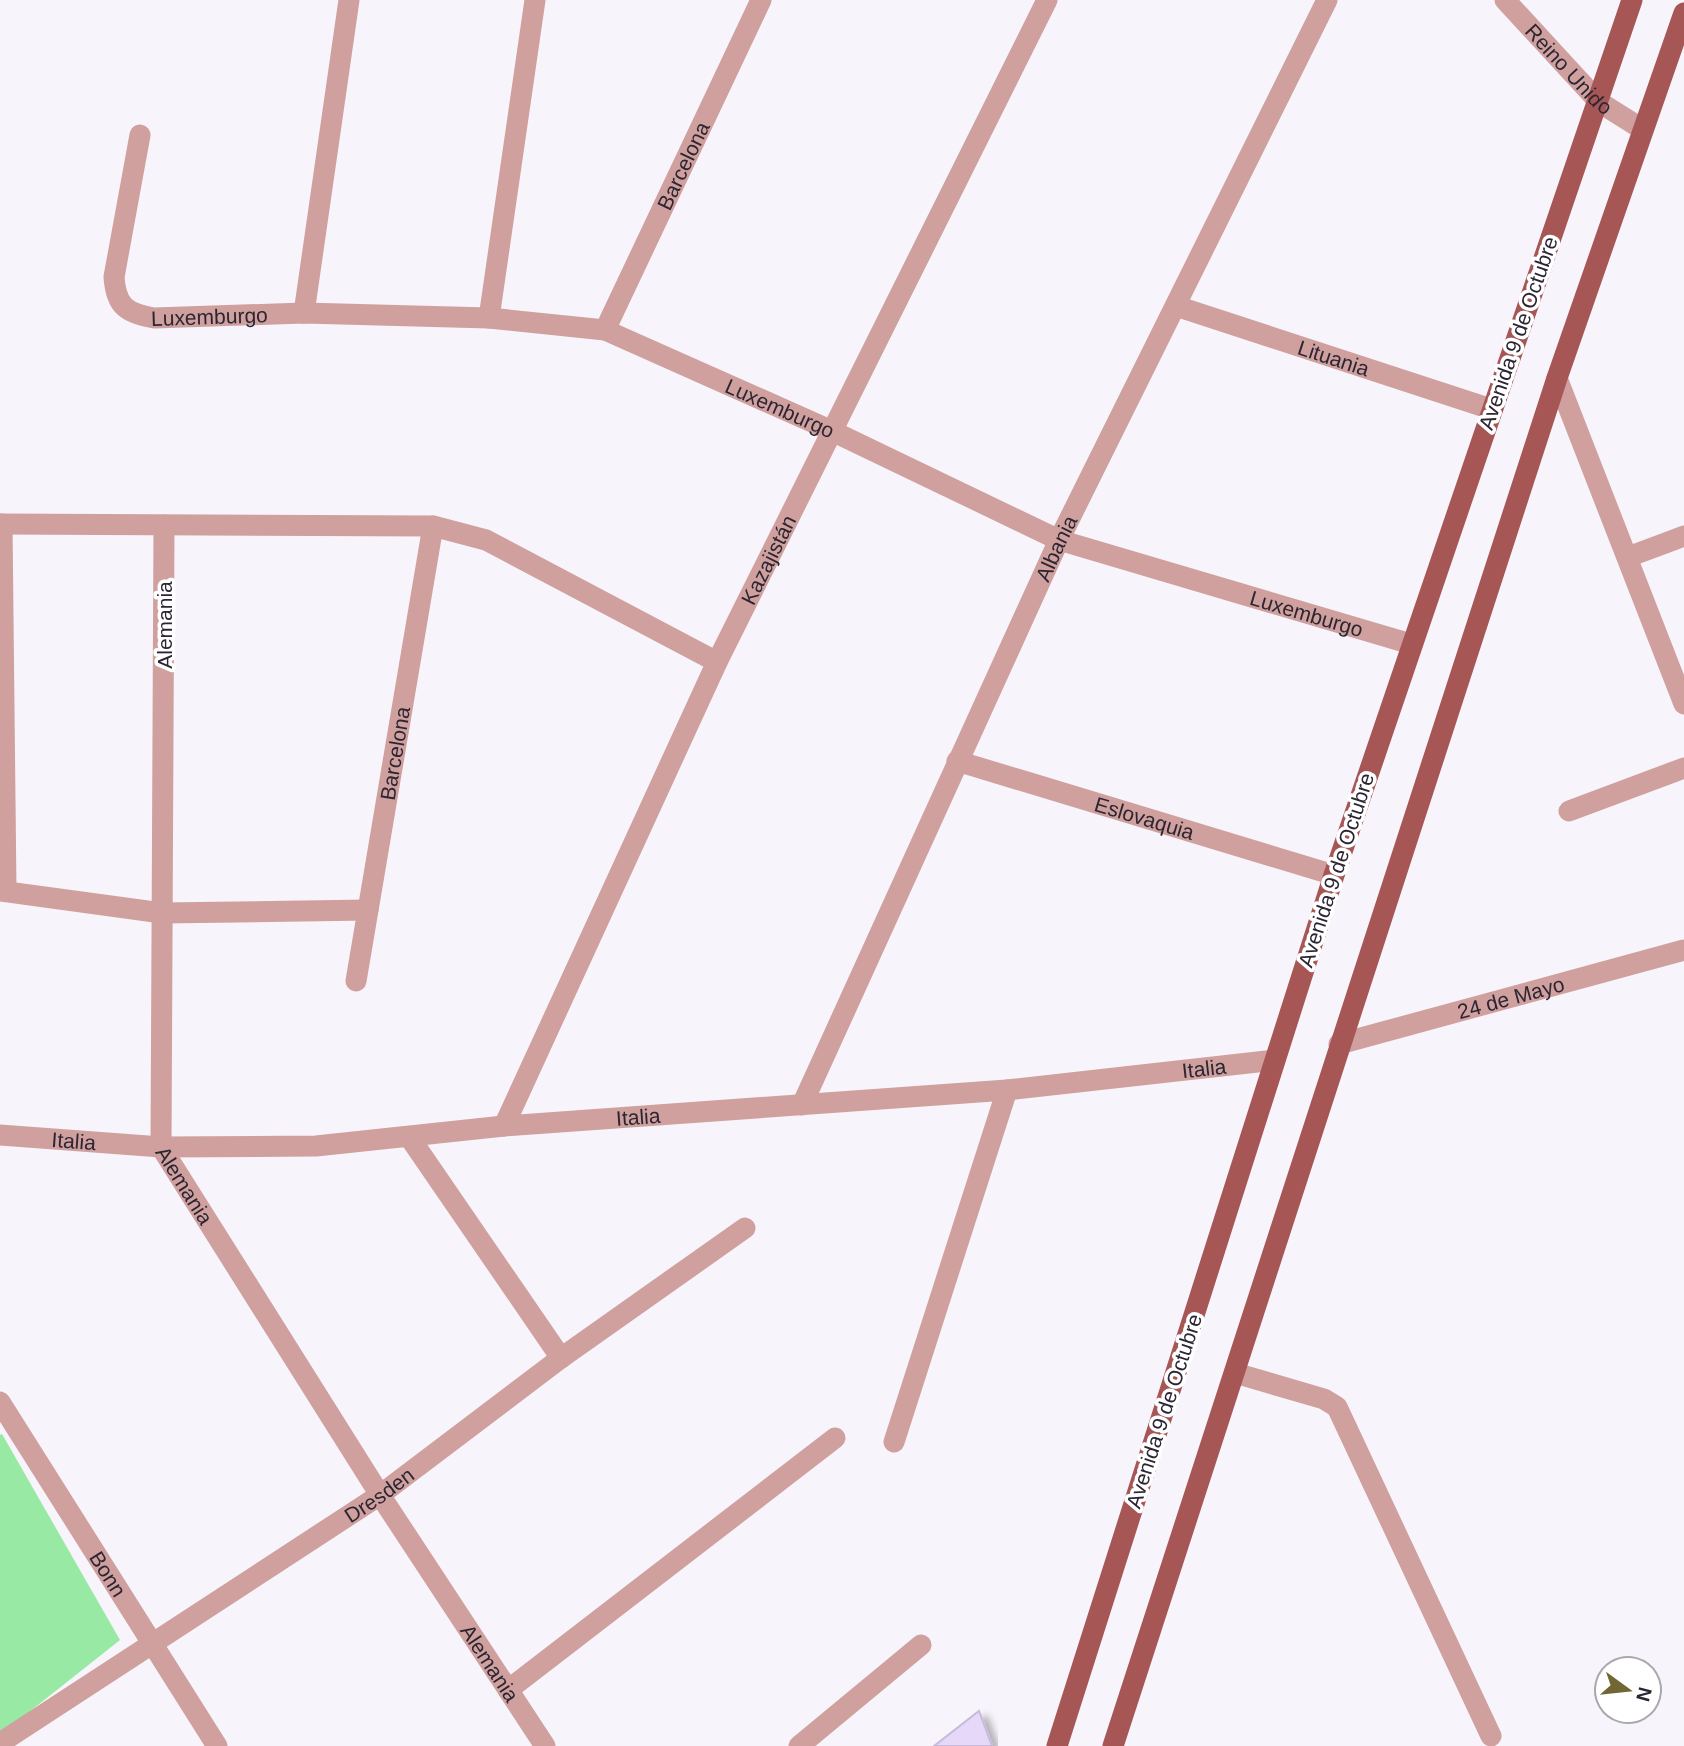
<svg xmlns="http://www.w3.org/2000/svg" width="1684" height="1746" font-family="Arial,sans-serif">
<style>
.green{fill:#98e9a4}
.building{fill:#e6d8f9;stroke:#c7bada;stroke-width:2;filter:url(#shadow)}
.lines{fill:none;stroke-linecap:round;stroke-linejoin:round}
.minor{stroke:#cfa09e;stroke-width:21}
.major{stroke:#a75656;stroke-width:21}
.labels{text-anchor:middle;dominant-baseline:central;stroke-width:7;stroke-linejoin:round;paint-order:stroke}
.street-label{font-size:21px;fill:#2c2633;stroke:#fff}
</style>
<defs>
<filter id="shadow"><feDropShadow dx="8" dy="4.5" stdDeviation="3.5" flood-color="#0004"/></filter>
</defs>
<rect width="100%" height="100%" fill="#f7f4fb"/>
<path class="green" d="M2 1434 120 1640 0 1735V1435Z"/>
<path class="building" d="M979 1711 992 1746H934Z"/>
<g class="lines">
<g class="minor">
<path id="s1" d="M1505 0 1599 102 1642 129"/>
<path id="s2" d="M140 135 114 277C116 306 126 313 154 318L304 313 489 318 605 330 830 430 1059 540 1411 644"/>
<path id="s3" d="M1176 306 1491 409"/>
<path d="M304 313 349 0"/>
<path d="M489 318 535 0"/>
<path id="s4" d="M605 330 761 0"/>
<path d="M1557 378 1684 704"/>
<path d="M0 524 433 526 486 540 717 662"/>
<path d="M2 524 6 891"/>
<path id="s5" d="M164 525 161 1147 380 1495 545 1746"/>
<path d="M1628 557 1684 536"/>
<path id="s6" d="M957 761 1334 875"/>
<path d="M1569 811 1684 768"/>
<path d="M0 891 162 913 368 910"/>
<path id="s7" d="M356 981 433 526"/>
<path id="s8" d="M1339 1044 1684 950"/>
<path id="s9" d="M802 1105 1059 540 1327 0"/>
<path id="s10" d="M504 1126 717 662 1047 0"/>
<path id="s11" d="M0 1135 161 1147 316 1146 504 1126 1007 1090 1275 1060"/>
<path d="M410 1138 561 1358"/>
<path d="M1235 1373 1324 1399 1337 1407 1491 1736"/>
<path id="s12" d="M0 1402 217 1746"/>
<path d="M894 1442 1007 1090"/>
<path d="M508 1690 835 1438"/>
<path id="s13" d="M0 1743 380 1495 561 1358 745 1228"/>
<path d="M799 1746 921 1645"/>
</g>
<g class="major">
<path d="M1057 1746 1334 875 1632 0"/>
<path d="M1113 1746 1557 378 1684 13"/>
</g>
</g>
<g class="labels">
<g class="street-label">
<text stroke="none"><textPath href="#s1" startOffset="94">Reino Unido</textPath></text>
<text stroke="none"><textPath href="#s4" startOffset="182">Barcelona</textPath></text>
<text stroke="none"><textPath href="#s2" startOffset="264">Luxemburgo</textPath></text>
<text transform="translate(1518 333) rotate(-71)">Avenida 9 de Octubre</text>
<text stroke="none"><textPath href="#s3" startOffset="166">Lituania</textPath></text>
<text stroke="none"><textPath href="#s2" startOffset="852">Luxemburgo</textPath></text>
<text stroke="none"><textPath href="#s9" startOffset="612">Albania</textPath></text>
<text stroke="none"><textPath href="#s10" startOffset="625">Kazajistán</textPath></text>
<text stroke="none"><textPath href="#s2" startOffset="1419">Luxemburgo</textPath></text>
<text transform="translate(164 625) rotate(-90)">Alemania</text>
<text stroke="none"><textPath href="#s7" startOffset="231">Barcelona</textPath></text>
<text stroke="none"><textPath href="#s6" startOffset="196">Eslovaquia</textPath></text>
<text transform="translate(1336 870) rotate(-72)">Avenida 9 de Octubre</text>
<text stroke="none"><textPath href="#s8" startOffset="178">24 de Mayo</textPath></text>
<text stroke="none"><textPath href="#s11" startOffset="1208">Italia</textPath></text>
<text stroke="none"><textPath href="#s11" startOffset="640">Italia</textPath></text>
<text stroke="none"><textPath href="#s11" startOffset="74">Italia</textPath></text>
<text stroke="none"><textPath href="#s5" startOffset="667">Alemania</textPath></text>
<text transform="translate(1164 1411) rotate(-72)">Avenida 9 de Octubre</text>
<text stroke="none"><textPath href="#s13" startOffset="453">Dresden</textPath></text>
<text stroke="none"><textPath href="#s12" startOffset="203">Bonn</textPath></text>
<text stroke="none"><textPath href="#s5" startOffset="1234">Alemania</textPath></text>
</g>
</g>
<g transform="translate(1628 1690) rotate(105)"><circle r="33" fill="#ffffff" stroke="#aba8ad" stroke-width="2"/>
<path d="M0-5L12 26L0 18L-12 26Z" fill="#706734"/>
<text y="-10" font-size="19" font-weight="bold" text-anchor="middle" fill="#2c2633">N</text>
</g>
</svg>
